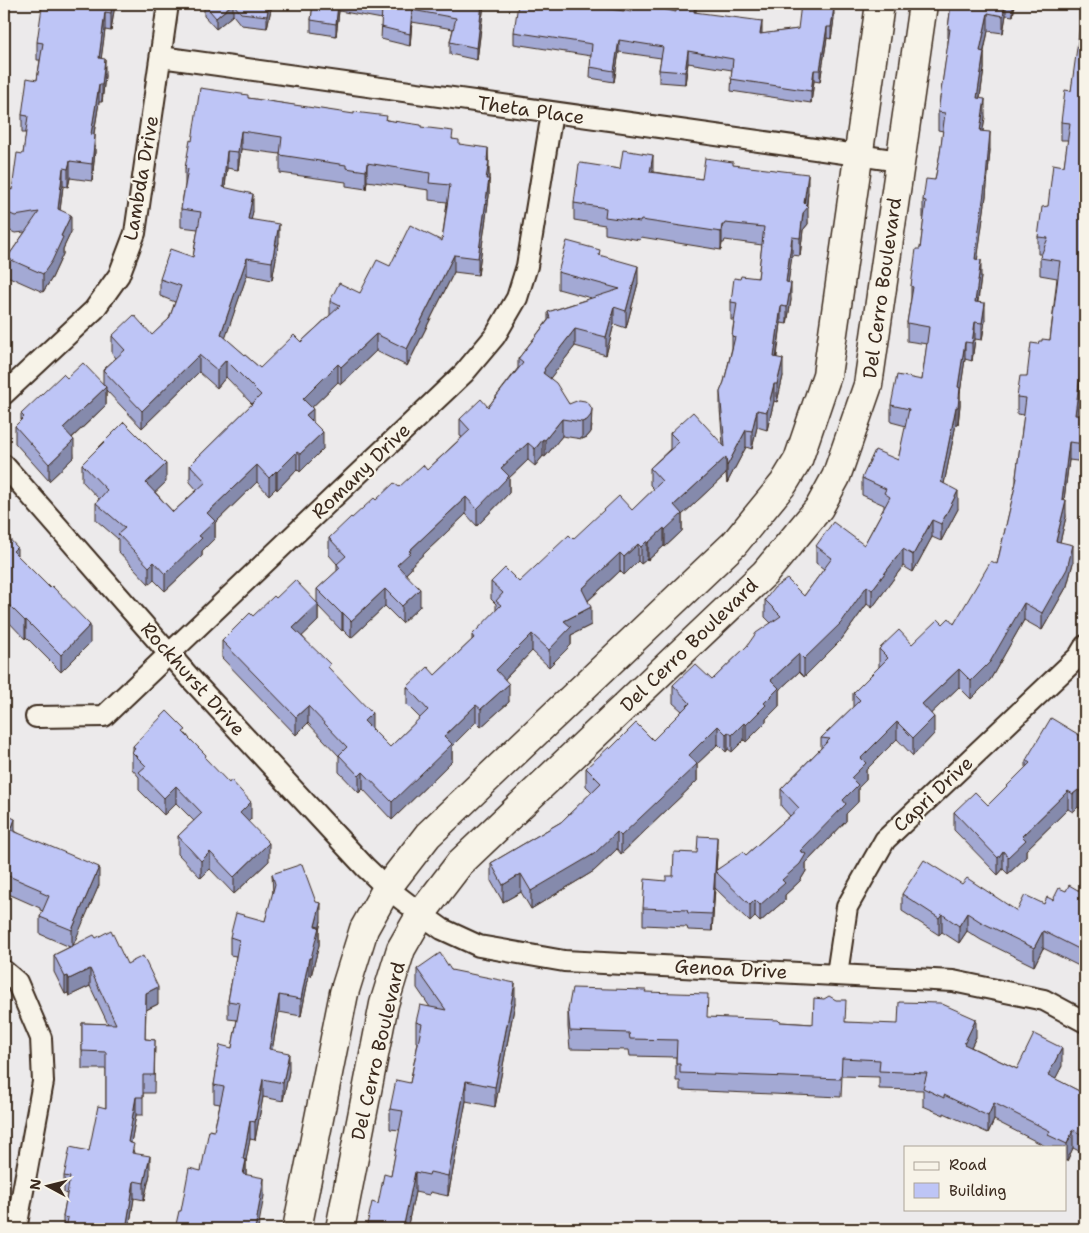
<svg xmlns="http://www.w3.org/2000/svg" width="1089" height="1233" font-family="'Shantell Sans',sans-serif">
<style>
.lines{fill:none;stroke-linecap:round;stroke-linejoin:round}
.street-casing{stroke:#3b2a1e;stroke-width:24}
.secondary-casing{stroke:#3b2a1e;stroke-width:31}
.street{stroke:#f7f3e8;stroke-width:20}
.secondary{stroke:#f7f3e8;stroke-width:28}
.wall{fill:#a3a9d4;stroke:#3b2a1e;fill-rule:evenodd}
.shaded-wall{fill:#858aac;stroke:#3b2a1e}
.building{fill:#bec5f6;stroke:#3b2a1e;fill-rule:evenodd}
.labels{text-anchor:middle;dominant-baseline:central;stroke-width:4.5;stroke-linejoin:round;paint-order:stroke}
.street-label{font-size:19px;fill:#3b2a1e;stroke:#f7f3e8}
</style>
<rect width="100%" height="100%" fill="#eceaeb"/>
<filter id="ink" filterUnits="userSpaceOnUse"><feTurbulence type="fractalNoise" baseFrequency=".02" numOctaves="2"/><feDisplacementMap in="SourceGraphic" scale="10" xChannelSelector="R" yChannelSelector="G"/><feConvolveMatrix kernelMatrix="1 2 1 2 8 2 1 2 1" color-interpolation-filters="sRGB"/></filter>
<g filter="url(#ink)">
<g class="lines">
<defs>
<g id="street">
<path d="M161 57 900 161"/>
<path d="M4 394 94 310 119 275 135 233 168 4"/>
<path d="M4 465 192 680 365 867 387 888 421 914 442 929 479 946 564 961 953 981 1044 1000 1085 1022"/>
<path d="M36 717 104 716 464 373 495 336 517 298 527 266 552 113"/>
<path d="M4 971 17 982 41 1038 43 1082 16 1229"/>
<path d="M837 974 847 907 885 840 1079 656 1085 646"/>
</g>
<g id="secondary">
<path d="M297 1229 344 993 364 929 387 888 428 835 734 544 784 483 798 460 827 375 880 4"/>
<path d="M340 1229 384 1004 401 949 421 914 460 863 765 573 819 508 836 477 868 385 923 4"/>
</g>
</defs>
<use href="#street" class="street-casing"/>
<use href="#secondary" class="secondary-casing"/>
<use href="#street" class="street"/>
<use href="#secondary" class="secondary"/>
</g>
<g class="wall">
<path d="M115 4 111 31 105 30 101 58 105 76 102 102H99L94 134 95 152 92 181 70 178 68 187 63 186 60 210 71 232 63 249V254L52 278 43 292 7 276V258L25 232 15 233 4 228V186L12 190 23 154 26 133H22V115L37 80 40 60H37V42Z"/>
<path d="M204 4H272L267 28 241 25 233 15 216 29 204 16Z"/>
<path d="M301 4H484L477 60 450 54V42L453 29 412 22 410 46 381 39 382 19 339 11 336 36 311 32V20L313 6Z"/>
<path d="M951 4H1015L1013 16 1006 15 1003 33 988 31 984 52V69L980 98 985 117 983 131 990 150 986 196 977 260 981 277 978 302 985 321 982 340 975 339 972 361 965 359 960 393V405L958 424H956L944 484 958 509 941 541 932 537 913 572 903 566 872 608 867 604 841 640 804 677 799 672 779 690V706L766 719V722L746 742 744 740 732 752 728 749 726 752 718 744 697 764V781L621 854 617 849 594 871 531 909 521 892 503 902 491 881V863L561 822 592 792 586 786V768L610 749 653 740 682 711 673 703V685L712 680 771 623 765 617V600L804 596 824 569 816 563V546L864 545 884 508V505L862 495V478L898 460 906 426 891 422V405L922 380 927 344 907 341V323L911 298V286L920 249 924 218H923V200L935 180 940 153 943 131 938 130V112L948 45V29Z"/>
<path d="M632 12H696L762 34 798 29 834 19 831 39 827 38 820 82 814 81 811 103 731 91 732 70 688 63 685 84 659 82V70L661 58 619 52 614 82 590 78 591 56 514 44V32Z"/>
<path d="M1085 13V378L1082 377 1077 415 1085 416V462L1069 460 1064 499 1066 517 1060 542 1073 563 1067 586 1042 630 1024 620 990 680 971 699 959 687 931 713 934 734 913 756 897 739 866 770V780L858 788V802L846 814V821L806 863V871L800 881 785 895V900L760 922 755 917 750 922 715 888 712 931 688 930 687 927 643 925V908L666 881 717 854 716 870 746 855 790 816 781 806V789L821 748V738L853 707V693L879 667V649L912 644 943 624H954L997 564 1016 483V477L1024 415 1017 414V397L1027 376 1038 344 1042 341 1050 340 1057 278 1040 275V258L1041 254H1038V237L1048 206 1064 166 1068 140H1061V122L1071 91Z"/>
<path d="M248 98 387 120 421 127 453 139 459 144 489 161V196L478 275 454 272 407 366 376 351 341 384 338 382 311 408 313 422 323 449 300 472 297 469 277 490 276 488 269 495 257 482 215 523V538L202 551V556L165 591 154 580 149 584 118 551V539L96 520V503L99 499 82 481V464L166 482 155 492 173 512 197 490 190 482V465L252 404 226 377 217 388 199 372 142 428 106 390V405L72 438 74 457 49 481 15 443V426L21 420V414L67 378 103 384V370L116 358 112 353V336L152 335 169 319 175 302 160 296V279L193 257 198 229 181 227V209L185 185V168L192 141ZM241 149 280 154V173L346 182V186L366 189 367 181 429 190V200L447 202 442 241 390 266 360 293 330 301V315L301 342 260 368 225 338 247 275 272 280 279 242 251 220 253 211 225 188 227 168 238 170Z"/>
<path d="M733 165 808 192 807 205 808 224 803 230 800 256 792 255 788 282 791 300 787 324 781 323 777 357 783 376 777 402 774 401 767 430 757 427 752 449 746 447 727 483 726 474 682 515V531L665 547 664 546 648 560 647 559 641 564 638 561 624 575 620 571 588 601 591 625 571 635V645L549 667 532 651 505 679 509 702 481 727 476 722 452 746V761L392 820 363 789 359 793 339 772V756L308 723 296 735 222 658V641L276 598 317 604V589L337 571V564L329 555V538L376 500 399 487 427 470 462 437 460 436V419L488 407 518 368V359L548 320V312L591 298 558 289V272L600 256 638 283 626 328 614 324 606 355 575 346 550 378 569 404 592 426 591 432 587 437 582 439 562 436 545 457 543 456 535 466 528 460 509 478V493L477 526 466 514 411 566V569L406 574 420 606 402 623 385 606 351 638 343 630 342 631 318 606V621L302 636 330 670 372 729 390 747 420 718 407 705V687L435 675 472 640V635L496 611V604L491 599V582H519L573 539 632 510 654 489 650 485V468L670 449V433L723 445 720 409V392L724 382 732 348V336L734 320H731V302L740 279 758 278 762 245 725 240 724 243H722L721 250 641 237 640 240 605 234V225L574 220V203L620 169 653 172 702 179Z"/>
<path d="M4 533 17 555 90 643 61 672 26 637 25 639 4 617Z"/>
<path d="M186 734 206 760 251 819 248 822 269 861 234 894 210 869 201 878 178 854V836L194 821 176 803 164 815 139 790V777L132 769V752L133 751V746Z"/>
<path d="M1081 736H1085V812L1078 807 1073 812 1068 809 1026 850V857L1008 874 1003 869 998 875 954 830V812L988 805 1026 767V760Z"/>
<path d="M4 814 15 831 99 885 72 946 96 938 127 964 158 1004 146 1010 145 1039 155 1040 154 1093H143V1115H136L131 1143 134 1153 150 1174 144 1200 134 1198 129 1229H63V1217L67 1194 64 1193V1176L89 1151 106 1108V1069H82V1023L108 1024 90 986 69 996 68 993 65 994 54 972V955L70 947 40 934V917L43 911 40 910V908L4 892Z"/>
<path d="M272 874 321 921 319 931V945L311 976 309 975 301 1016 279 1012 272 1050 289 1071 283 1101 263 1097 255 1140 250 1139 246 1160V1175L264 1196 181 1211 201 1171 214 1131 220 1104 214 1103V1085L216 1075V1066L232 1048 237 1020 228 1019V1001L236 956 230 955V937L265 921 273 894Z"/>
<path d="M962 884 1017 911 1044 904 1053 900 1066 891 1083 893 1085 889V969L1043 948 1034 966 981 940 967 931 959 943 942 932 939 935 902 911V894Z"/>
<path d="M417 969 451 970 515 1003 495 1107 466 1101 448 1196 430 1192 429 1195 415 1192 407 1229H366L391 1176 400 1130 390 1129V1109L410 1083 418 1043 416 1042V1022L430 1007 417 988Z"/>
<path d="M568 1010 780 1022 813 1024 845 1022 976 1037 971 1047 1017 1069 1062 1066 1055 1079 1085 1094V1154L1073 1148 1067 1161H1065V1147H1047L994 1120 988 1133 944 1113V1115L923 1106V1090L879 1089V1077L842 1076 841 1097 680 1090V1081H676V1057L630 1056 629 1050 570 1049 568 1027Z"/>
</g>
<g class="shaded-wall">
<path d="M112 4H115L111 31V13Z"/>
<path d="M233 4V15L216 29V18Z"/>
<path d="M269 4H272L267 28V16Z"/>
<path d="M338 4 339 11 336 36V24Z"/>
<path d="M482 4H484L477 60V48Z"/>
<path d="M695 4H697L694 24V12Z"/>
<path d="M1005 4H1006V15L1003 33V16Z"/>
<path d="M1013 4H1015L1013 16Z"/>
<path d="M834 7V19L831 39V27Z"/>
<path d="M412 10V22L410 46V34Z"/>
<path d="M105 12V30L99 75V58Z"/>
<path d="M988 13V31L980 69V51Z"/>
<path d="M762 21V33L760 46V34Z"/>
<path d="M827 27V38L820 82V70Z"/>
<path d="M619 40V52L614 82V71Z"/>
<path d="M688 51V63L685 84V72Z"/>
<path d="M984 52V69L977 116V98Z"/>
<path d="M105 59V76L102 102V85Z"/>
<path d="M814 70V81L811 103V91Z"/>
<path d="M99 85V102L91 151V134Z"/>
<path d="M985 99V117L980 149V131Z"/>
<path d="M241 131V149L238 170V152Z"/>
<path d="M990 132V150L986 196 975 277V259Z"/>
<path d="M95 135V152L92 181V164Z"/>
<path d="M488 148 489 178 486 196 487 161Z"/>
<path d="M227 151V168L223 205V187Z"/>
<path d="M653 155V172H650Z"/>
<path d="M70 161V178L68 187V169Z"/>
<path d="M367 163V181L366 189V171Z"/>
<path d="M63 168V186L58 226V209Z"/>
<path d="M808 174V192L806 209 808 207V224L803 230 800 256V238Z"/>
<path d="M489 179V196L478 275V258Z"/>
<path d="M253 194V211L248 237V219Z"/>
<path d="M71 215V232L63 249V254L52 278 43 292V274Z"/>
<path d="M279 224V242L272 280V262Z"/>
<path d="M722 225V243L721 250V232Z"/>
<path d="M792 237V255L786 299V282Z"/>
<path d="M454 255V272L407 366V349Z"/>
<path d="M247 258V275L221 351V334Z"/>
<path d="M981 260V277L975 319V302Z"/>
<path d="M638 266V283L626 328V311Z"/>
<path d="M791 283V300L787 324V307Z"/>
<path d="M985 303V321L982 340V323Z"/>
<path d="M781 306V323L774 374V357Z"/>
<path d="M614 307V324L606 355V337Z"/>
<path d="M975 322V339L972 361V343Z"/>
<path d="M575 329V346L545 385 543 390 544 369Z"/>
<path d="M376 334V351L341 384V367Z"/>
<path d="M965 342V359L960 393V405L958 424V387Z"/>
<path d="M199 355V372L142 428V411Z"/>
<path d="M783 359V376L777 402V384Z"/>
<path d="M226 360V377L217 388V370Z"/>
<path d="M1082 360V377L1075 432V415Z"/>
<path d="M338 364V382L303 416V399Z"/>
<path d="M774 384V401L767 430V412Z"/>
<path d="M106 387V405L63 446V428Z"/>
<path d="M956 407V424L941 499V482Z"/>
<path d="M313 409V427L306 415Z"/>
<path d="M592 409 591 432 587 437 582 439V422Z"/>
<path d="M757 410V427L752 449V431Z"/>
<path d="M562 419V436L545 457V440Z"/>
<path d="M746 430V447L727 483V466Z"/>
<path d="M323 432V449L300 472V454Z"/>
<path d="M543 439V456L535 466V449Z"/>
<path d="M74 440V457L49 481V464Z"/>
<path d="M1069 442V460L1062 516V499Z"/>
<path d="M528 443V460L509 478V493L477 526V509L501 468Z"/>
<path d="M297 452V469L277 490V472Z"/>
<path d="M726 457V474L682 515V531L665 547V530L674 505Z"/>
<path d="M166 464V482L146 501V483Z"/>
<path d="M257 465V482L215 523V538L202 551V556L165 591V574L199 536 207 513Z"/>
<path d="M276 471V488L269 495V478Z"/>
<path d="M958 491V509L941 541V524Z"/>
<path d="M466 497V514L411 566V569L397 582V565L409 551Z"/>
<path d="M1066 500V517L1056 559V541Z"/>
<path d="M932 520V537L913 572V555Z"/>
<path d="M664 528V546L648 560V543Z"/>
<path d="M647 541V559L641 564V547Z"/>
<path d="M638 544V561L624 575V557Z"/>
<path d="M1073 545V563L1067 586 1042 630V613Z"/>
<path d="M17 547V565L13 551Z"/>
<path d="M903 549V566L872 608V590Z"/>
<path d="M620 553V571L582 606V589Z"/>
<path d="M154 562V580L149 584V567Z"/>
<path d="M867 586V604L841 640 804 677V659Z"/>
<path d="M385 589V606L351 638V621Z"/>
<path d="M420 589V606L402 623V606Z"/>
<path d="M1024 603V620L990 680 971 699V681Z"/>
<path d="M318 604V621L293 645V628Z"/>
<path d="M591 607V625L571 635V645L549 667V650L564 621Z"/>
<path d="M343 613V630L342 631V614Z"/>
<path d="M26 620V637L25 639V621Z"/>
<path d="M90 625V643L61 672V655Z"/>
<path d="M532 634V651L496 688V670Z"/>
<path d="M799 654V672L779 690V706L766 719V722L746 742V725L764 703 771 680Z"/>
<path d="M959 669V687L922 722V704Z"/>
<path d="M509 684V702L481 727V709Z"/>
<path d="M476 705V722L452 746V761L392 820V802L444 736Z"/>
<path d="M308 706V723L296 735V717Z"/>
<path d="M372 713V730L364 721Z"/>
<path d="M934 717V734L913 756V738Z"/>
<path d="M897 722V739L866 770V780L858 788V802L846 814V821L806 863V871L800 881 785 895V900L760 922V905L782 880 800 851 843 800 851 778 861 758Z"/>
<path d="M744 723V740L732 752V735Z"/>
<path d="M718 726V744L697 764V781L621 854V836L689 755Z"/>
<path d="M728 732V749L726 752V734Z"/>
<path d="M363 772V789L359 793V776Z"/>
<path d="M176 786V803L164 815V798Z"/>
<path d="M1078 790V807L1073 812V794Z"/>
<path d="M1068 791V809L1026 850V857L1008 874V857L1022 836Z"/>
<path d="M251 802V819L240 830V813Z"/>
<path d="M15 819V837L11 830Z"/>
<path d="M617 832V849L594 871 531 909V891Z"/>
<path d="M717 837V854L716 872 715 871Z"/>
<path d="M269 843V861L234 894V877Z"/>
<path d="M1003 851V869L998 875V858Z"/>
<path d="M210 852V869L201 878V861Z"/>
<path d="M99 867V885L72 948V930Z"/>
<path d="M715 871V888L712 931V914Z"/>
<path d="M521 874V892L503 902V885Z"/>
<path d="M755 900V917L750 922V905Z"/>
<path d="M321 903V921L319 931V945L311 976V958L315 926Z"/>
<path d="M967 913V931L959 943V926Z"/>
<path d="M942 914V932L939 935V918Z"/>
<path d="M1043 931V948L1034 966V948Z"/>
<path d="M309 958V975L301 1016V999Z"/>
<path d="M90 969V986L69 996V979Z"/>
<path d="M68 976V993L65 994V977Z"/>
<path d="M515 983V1003L495 1107V1087Z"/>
<path d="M158 987V1004L146 1010V993Z"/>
<path d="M279 995V1012L269 1067V1049Z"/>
<path d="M976 1019V1037L964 1061V1044Z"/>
<path d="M1062 1048V1066L1048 1093V1075Z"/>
<path d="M289 1053V1071L283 1101V1083Z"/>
<path d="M263 1079V1097L255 1140V1122Z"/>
<path d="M466 1081V1101L448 1196V1176Z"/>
<path d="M136 1097V1115L128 1160V1142Z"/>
<path d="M994 1103V1120L988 1133V1116Z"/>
<path d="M250 1121V1139L243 1176V1159Z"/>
<path d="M1073 1130V1148L1067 1161V1144Z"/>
<path d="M150 1156V1174L144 1200V1183Z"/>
<path d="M246 1160V1177L243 1174Z"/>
<path d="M415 1172V1192L407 1229H403Z"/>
<path d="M264 1178V1196L258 1229H255Z"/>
<path d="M134 1181V1198L129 1229H126Z"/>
</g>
<g class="building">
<path d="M45 4H112L111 13 105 12 99 58 105 59 102 85H99L91 134 95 135 92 164 70 161 68 169 63 168 58 209 71 215 61 236 63 237 52 261 43 274 7 258 39 212 15 216 4 211V186L12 190 17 153 23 154 28 116 22 115 27 78 37 80 43 43 37 42 42 7H44Z"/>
<path d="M204 4H232L216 18Z"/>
<path d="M233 4H269L267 16 241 13Z"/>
<path d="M313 4H338L336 24 311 20Z"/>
<path d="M364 4H482L477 48 450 42 456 18 412 10 410 34 381 27 382 7Z"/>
<path d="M518 4H571L632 12 633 4H640L676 12V4H695L694 12 762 21 760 34 798 29 801 4H812L834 7 831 27H827L820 70H814L811 91 731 79 733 59 688 51 685 72 659 70 663 47 619 40 614 71 590 67 592 44 514 32Z"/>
<path d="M951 4H1005L1003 16 988 13 980 51 984 52 977 98 985 99 980 131 990 132 986 178 975 259 981 260 975 302 985 303 982 323 975 322 972 343 965 342 958 387 960 388 958 407H956L941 482 958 491 941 524 932 520 913 555 903 549 872 590 867 586 841 623 804 659 799 654 771 680 779 688 764 703 766 705 746 725 744 723 732 735 728 732 726 734 718 726 689 755 697 764 621 836 617 832 594 854 531 891 521 874 503 885 491 863 561 822 601 783 586 768 609 747 610 749 636 723 653 740 690 703 673 685 695 664 712 680 747 646 756 633 781 616 765 600 774 588 787 579 804 596 832 558 816 546 833 522 864 545 890 497 884 493 886 489 862 478 875 450 898 460 909 409 891 405 897 375 922 380 929 327 907 323 913 287 911 286 916 249H920L926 201 923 200 926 179 935 180 940 153 945 113 938 112 950 29H948Z"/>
<path d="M1085 13V360H1082L1075 415 1085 416V444L1069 442 1062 499 1066 500 1056 541 1073 545 1067 569 1042 613 1024 603 990 662 971 681 959 669 922 704 934 717 913 738 897 722 861 758 866 763 851 778 858 785 843 800 846 804 800 851 806 854 800 864 782 880 785 883 760 905 755 900 750 905 715 871 712 914 688 913 687 910 643 908 645 879 666 881V876H673L674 852 697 853 698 836 717 837 715 871 743 852 746 855 799 808 781 789 830 739 821 738 860 700 853 693 888 658 879 649 899 630 912 644 938 619 943 624 949 618 954 624 991 561 997 564 1017 478 1016 477 1026 398 1017 397 1020 376H1027L1031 343 1038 344 1039 341H1042V339L1050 340 1060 261 1040 258 1048 238 1038 237 1042 207 1048 206 1053 164 1064 166 1070 123 1061 122 1065 90 1071 91 1080 26H1083Z"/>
<path d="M200 88 248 95V98L354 114V112L387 116 386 120 421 125V127L453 131 452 139 459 140V144L488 148 487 161H489L486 179H489L478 258 454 255 407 349 376 334 341 367 338 364 303 399 313 409 306 415 323 432 300 454 297 452 277 472 276 471 269 478 257 465 207 513 215 521 199 536 202 538 165 574 154 562 149 567 118 534 125 528 96 503 107 490 82 464 124 422 166 464 146 483 173 512 206 482 190 465 261 395 226 360 217 370 199 355 142 411 103 370 125 350 112 336 134 315 152 335 169 319 181 286 160 279 170 249 193 257 201 212 181 209 188 169 185 168 190 140 192 141ZM241 131 282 137 280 155 346 165V168L366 171 367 163 430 173 429 183 450 185 442 241 410 225 390 266 377 260 360 293 339 283 330 301 340 306 301 342 294 335 260 368 221 334 247 258 272 262 279 224 248 219 253 194 223 187 227 151 238 152Z"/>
<path d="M623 150 653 155 650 172 702 179 705 158 733 162V165L808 174 804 203 808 207 803 213 800 238 792 237 786 282 791 283 787 307 781 306 774 357 783 359 777 384H774L767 412 757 410 752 431 746 430 727 466 726 457 674 505 682 514 665 530 664 528 648 543 647 541 641 547 638 544 624 557 620 553 582 589 591 607 564 621 571 627 549 650 532 634 496 670 509 684 481 709 476 705 444 736 452 744 392 802 363 772 359 776 339 755 347 747 308 706 296 717 222 641 250 613 253 616 274 596 276 598 295 580 318 604 293 628 330 664 328 667 372 713 364 721 390 747 428 710 407 687 428 667 435 675 474 638 472 635 501 605 496 601 503 593 491 582 505 568 519 582 569 535 573 539 619 496 632 510 662 481 650 468 679 442 670 433 693 412 725 447 720 392 724 382 735 337 732 336 737 303 731 302 734 278 740 279 741 276 758 278 764 227 725 223 724 225H722L721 232 641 220 640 222 605 217 606 208 574 203 579 164 581 163 620 169Z"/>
<path d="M567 241 600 250 599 255 638 266 626 311 614 307 606 337 575 329 544 369 545 370 543 373 556 383 569 404 579 400 585 401 589 404 592 409 591 415 587 420 582 422 562 419 545 440 543 439 535 449 528 443 501 468 509 476 477 509 466 497 409 551 411 552 397 565 420 589 402 606 385 589 351 621 343 613 342 614 317 589 340 568 337 564 346 556 329 538 351 517 352 518 374 498 376 500 394 483 399 487 423 465 427 470 470 430 460 419 481 399 488 407 523 363 518 359 550 318 548 312 620 289 558 272Z"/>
<path d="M83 363 106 387 63 428 74 440 49 464 15 426 24 417 21 414 63 374 67 378Z"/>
<path d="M4 533 17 547 13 551 50 588 52 586 90 625 61 655 26 620 25 621 4 600Z"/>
<path d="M167 711 186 730 183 732 206 755 205 758 229 783 231 780 251 802 240 813 269 843 234 877 210 852 201 861 178 836 202 813 176 786 164 798 139 772 146 766 132 752 135 748 133 746Z"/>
<path d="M1051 718 1081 736 1082 734 1085 736V795L1078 790 1073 794 1068 791 1022 836 1026 840 1008 857 1003 851 998 858 954 812 975 792 988 805 1030 763 1026 760Z"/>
<path d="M4 814 15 819 11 830 99 867 72 930 40 917 49 896 40 892 41 890 4 874Z"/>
<path d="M924 860 962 884 967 878 1017 911 1025 895 1044 904 1047 897 1053 900 1059 888 1066 891 1069 885 1083 893 1085 889V952L1043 931 1034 948 981 922 967 913 959 926 942 914 939 918 902 894Z"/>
<path d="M302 864 316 902 321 903 315 926 319 927 311 958H309L301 999 279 995 269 1049 289 1053 283 1083 263 1079 255 1122 250 1121 243 1159 246 1160 243 1174 264 1178 255 1229H175L179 1211H181L189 1168 201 1171 209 1130 214 1131 224 1087 214 1085 217 1066H216L220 1045 232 1048 240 1003 228 1001 239 940 230 937 236 913 265 921 275 884 272 874Z"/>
<path d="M111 930 127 964 143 956 158 987 146 993 145 1039 155 1040 154 1075H143V1097H136L128 1142 134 1144 132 1153 150 1156 144 1183 134 1181 126 1229H66L68 1218 63 1217 70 1177 64 1176 70 1147 89 1151 98 1106 106 1108V1052L82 1051V1023L116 1024 90 969 69 979 68 976 65 977 54 955 94 935 96 938Z"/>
<path d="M440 953 451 970 515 983 495 1087 466 1081 448 1176 430 1172 429 1175 415 1172 403 1229H366L372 1202 378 1204 384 1174 391 1176 403 1111 390 1109 396 1080 410 1083 422 1024 416 1022 420 1005 446 1010 417 969Z"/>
<path d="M572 988 646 990 645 992 708 994 707 1017 778 1020 780 1022 813 1024 814 998 824 999 829 996 836 1000H846L845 1022 898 1024 899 1002 940 1003 976 1019 964 1044 1017 1069 1034 1034 1062 1048 1048 1075 1085 1094V1136L1073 1130 1067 1144 1048 1135 1050 1131 994 1103 988 1116 944 1095V1098L923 1088 927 1073 879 1071 880 1060 842 1058 841 1079 680 1073V1064H676L677 1040 630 1039 629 1033 570 1031 568 1010Z"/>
</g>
</g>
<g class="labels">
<g class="street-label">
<text transform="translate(531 110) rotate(8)">Theta Place</text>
<text transform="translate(141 178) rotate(-80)">Lambda Drive</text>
<text transform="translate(882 288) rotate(-82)">Del Cerro Boulevard</text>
<text transform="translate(361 471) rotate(-44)">Romany Drive</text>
<text transform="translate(689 645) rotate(-44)">Del Cerro Boulevard</text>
<text transform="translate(193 679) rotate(48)">Rockhurst Drive</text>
<text transform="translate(933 794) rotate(-43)">Capri Drive</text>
<text transform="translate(731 969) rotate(3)">Genoa Drive</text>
<text transform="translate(378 1051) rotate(-77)">Del Cerro Boulevard</text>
</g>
</g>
<rect width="1089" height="1233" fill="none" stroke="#f7f3e8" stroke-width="20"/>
<rect x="10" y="10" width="1069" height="1213" fill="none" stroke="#3b2a1e" stroke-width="2" filter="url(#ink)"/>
<rect x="904" y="1146" width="162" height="65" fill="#f7f3e8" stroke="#aca397"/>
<rect x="914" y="1162" width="25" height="8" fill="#f7f3e8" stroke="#aca397"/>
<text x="949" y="1170" font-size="15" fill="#3b2a1e">Road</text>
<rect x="914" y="1183" width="25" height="15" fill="#bec5f6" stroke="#aca397"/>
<text x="949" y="1196" font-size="15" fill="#3b2a1e">Building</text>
<g transform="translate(48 1186) rotate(277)" stroke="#f7f3e8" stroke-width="4" paint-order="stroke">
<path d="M0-4L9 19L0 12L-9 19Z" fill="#3b2a1e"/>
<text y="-8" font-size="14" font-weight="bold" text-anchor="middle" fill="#3b2a1e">N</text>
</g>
</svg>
